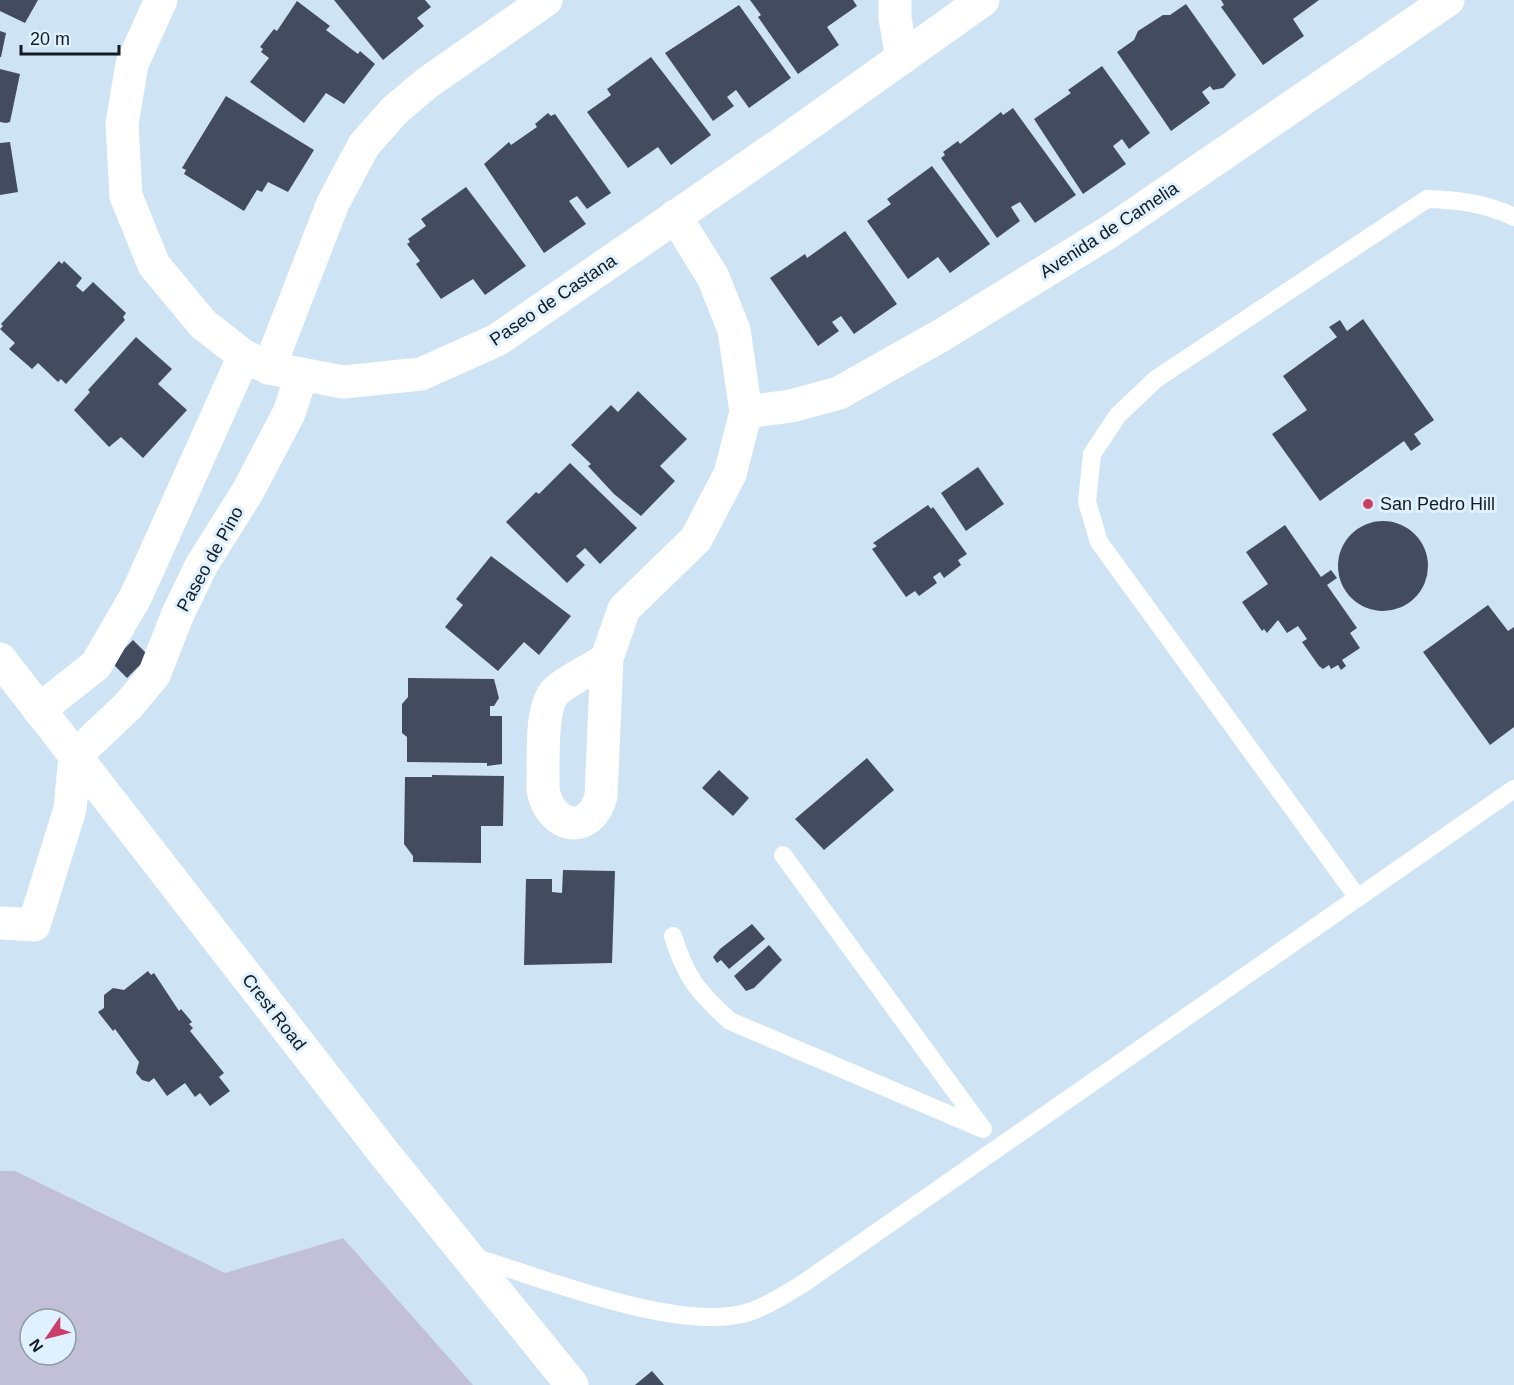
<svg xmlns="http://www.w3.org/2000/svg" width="1514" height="1385" font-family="Arial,sans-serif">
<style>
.green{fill:#c2c0d8;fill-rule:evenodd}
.building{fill:#434c5e}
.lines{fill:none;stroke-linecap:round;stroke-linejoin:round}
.service{stroke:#fff;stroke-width:18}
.minor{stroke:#fff;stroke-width:33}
.tertiary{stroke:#fff;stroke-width:33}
.poi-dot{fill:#cb3e69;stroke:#dff1fe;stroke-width:2}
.labels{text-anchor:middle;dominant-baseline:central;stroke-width:6;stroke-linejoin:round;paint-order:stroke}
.street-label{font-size:18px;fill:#131b20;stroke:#dff1fe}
.poi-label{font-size:18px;fill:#131b20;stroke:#dff1fe;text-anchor:start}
</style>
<rect width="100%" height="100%" fill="#cee4f4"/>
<path class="green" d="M0 1171H15L225 1273 343 1238 473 1385H0ZM30 1319H66V1355H30Z"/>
<g class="building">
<path d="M0 0H38L25 23 0 11Z"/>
<path d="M334 0H425L431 7 417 18 424 26 383 60Z"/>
<path d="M750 0H853L857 6 827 27 839 45 798 74 758 17 761 15Z"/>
<path d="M1221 0H1319L1293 19 1304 36 1263 65 1221 7 1224 5Z"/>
<path d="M297 1 330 26 326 30 358 54 360 51 375 64 344 104 326 93 304 123 250 82 269 58 261 52 263 49 260 47 274 29 277 31Z"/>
<path d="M1186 4 1236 75 1223 88 1213 90 1210 86 1202 92 1210 103 1171 131 1117 52 1134 40 1138 31 1163 15H1170Z"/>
<path d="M739 5 791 78 749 108 736 90 727 97 734 106 713 121 665 53Z"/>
<path d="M0 31 6 33 1 57H0Z"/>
<path d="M651 57 711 135 671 165 658 147 628 168 587 112 611 95 607 89Z"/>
<path d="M1102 66 1150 133 1129 149 1122 139 1113 146 1126 164 1083 194 1034 119 1071 93 1068 90Z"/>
<path d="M0 69 20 74 10 122 6 123 0 122Z"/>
<path d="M226 96 314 150 288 192 268 182 262 192 257 190 244 211 184 174 186 170 182 168Z"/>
<path d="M1013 108 1076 195 1035 223 1020 202 1011 207 1020 221 997 238 941 158 945 155 943 152 958 141 960 144 1001 112 1003 115Z"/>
<path d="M548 113 551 116 555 114 611 193 587 209 577 196 569 201 586 224 544 253 484 164 509 142 511 145 537 127 535 124Z"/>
<path d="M10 142 18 192 0 195V143Z"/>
<path d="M932 166 990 244 950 273 938 257 908 279 867 221 891 204 887 199Z"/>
<path d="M466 187 526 266 485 295 473 279 441 299 416 264 420 261 407 244 410 242 408 239 426 226 421 219Z"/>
<path d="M845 231 897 304 854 334 841 316 832 322 839 331 818 346 770 278 805 254 807 258Z"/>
<path d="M59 261 62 264 64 261 82 278 76 286 83 292 93 282 126 313 123 317 125 320 66 384 61 379 58 382 38 363 32 369 9 349 15 343 0 329 3 326 1 324Z"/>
<path d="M1363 319 1434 420 1414 434 1421 444 1411 451 1404 441 1320 501 1272 434 1307 410 1283 376 1337 337 1329 327 1340 320 1347 331Z"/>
<path d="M136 337 172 369 158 384 187 410 143 458 121 437 109 447 74 410 90 392 88 390Z"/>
<path d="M638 391 687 439 660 466 675 481 641 516 614 494 588 466 591 464 571 445 611 405 618 412Z"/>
<path d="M570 463 637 528 600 564 585 548 576 556 585 565 567 583 506 522 536 492 539 494Z"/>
<path d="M978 467 1004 504 966 531 941 493Z"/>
<path d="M928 505 931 509 933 507 967 554 958 560 961 565 944 578 940 572 933 577 937 583 919 596 915 591 906 597 872 549 877 546 873 543Z"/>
<circle cx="1383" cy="566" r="45"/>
<path d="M1285 525 1321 577 1331 570 1337 578 1327 585 1357 628 1350 633 1360 648 1342 660 1346 666 1341 670 1338 665 1331 669 1329 665 1323 669 1319 666 1302 642 1307 639 1298 626 1287 633 1278 620 1267 633 1264 629 1262 631 1242 602 1268 584 1246 552Z"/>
<path d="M491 556 571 616 539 655 524 642 498 671 445 627 463 605 456 599Z"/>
<path d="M1488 605 1508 631 1514 627V727L1490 745 1423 652Z"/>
<path d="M133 640 149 656 127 678 111 662Z"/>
<path d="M408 678 494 679 499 698 494 706H490V716H502V764L487 766V763L407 762V737L402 733V704L408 697Z"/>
<path d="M867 758 894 790 824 850 795 819Z"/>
<path d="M719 770 749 798 733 816 702 788Z"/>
<path d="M432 775 504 776 503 826H481V863L413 862V856L404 844 405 777H432Z"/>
<path d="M563 870 615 871 612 963 524 965 526 879H552V892L562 893Z"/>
<path d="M752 924 765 939 729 969 721 960 717 963 713 957 720 949Z"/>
<path d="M769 945 782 960 754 988 746 991 734 976Z"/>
<path d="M148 971 151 975 154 973 179 1011 181 1009 192 1022 189 1024 193 1028 190 1031 224 1073 219 1077 230 1091 210 1106 200 1093 195 1097 185 1083 167 1096 154 1078 149 1082 142 1080 136 1073 139 1062 115 1029 113 1031 98 1012 104 1008V995L113 988 124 990Z"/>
<path d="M652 1371 664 1385H635Z"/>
</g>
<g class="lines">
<g class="service">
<path d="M783 855 982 1128"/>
<path d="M1358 898 1099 542 1087 502 1092 454 1118 415 1156 379 1427 199C1458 200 1485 203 1514 217"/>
<path d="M673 936C686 978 698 992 730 1021L983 1129"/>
<path d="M471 1256C539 1277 686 1336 752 1311 769 1305 785 1294 801 1285L1514 789"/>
</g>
<g class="minor">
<path d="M161 0 132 64 122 124 126 196 154 265 203 324 244 356 269 368 343 382 421 374 497 340 778 146 983 0"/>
<path d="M895 0V18L902 58"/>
<path d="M269 368 333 203 364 145 395 110 427 83 546 0"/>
<path d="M746 412 791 406 839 393 942 335 1109 232 1448 0"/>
<path d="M607 658C592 671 571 677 556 691 539 707 544 766 543 790 550 828 590 837 601 796L607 658 624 609 696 539 730 474 746 412 734 330 713 277 675 216"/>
<path d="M39 710 96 665 136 596 244 356"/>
<path d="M0 923 34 925 70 809 75 756 128 706 154 675 177 616 201 566 248 491 289 413 302 374"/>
</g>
<path class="tertiary" d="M0 659 384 1153 572 1385"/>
</g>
<circle class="poi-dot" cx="1368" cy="504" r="6"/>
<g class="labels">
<g class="street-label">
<text transform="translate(1109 230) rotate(-33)">Avenida de Camelia</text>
<text transform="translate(553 300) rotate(-34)">Paseo de Castana</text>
<text transform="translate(210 559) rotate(-61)">Paseo de Pino</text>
<text transform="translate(274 1012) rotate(52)">Crest Road</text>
</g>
<g class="poi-label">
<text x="1380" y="504">San Pedro Hill</text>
</g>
</g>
<g transform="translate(48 1337) rotate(235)"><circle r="28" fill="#dff1fe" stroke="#8d9ba5" stroke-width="1.5"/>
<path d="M0-4.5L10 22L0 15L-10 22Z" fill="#cb3e69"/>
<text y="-9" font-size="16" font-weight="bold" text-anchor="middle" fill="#131b20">N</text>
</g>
<path d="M21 45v9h98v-9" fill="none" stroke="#131b20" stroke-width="3"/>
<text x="30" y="45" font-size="18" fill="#131b20" stroke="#dff1fe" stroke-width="4.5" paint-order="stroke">20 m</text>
</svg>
